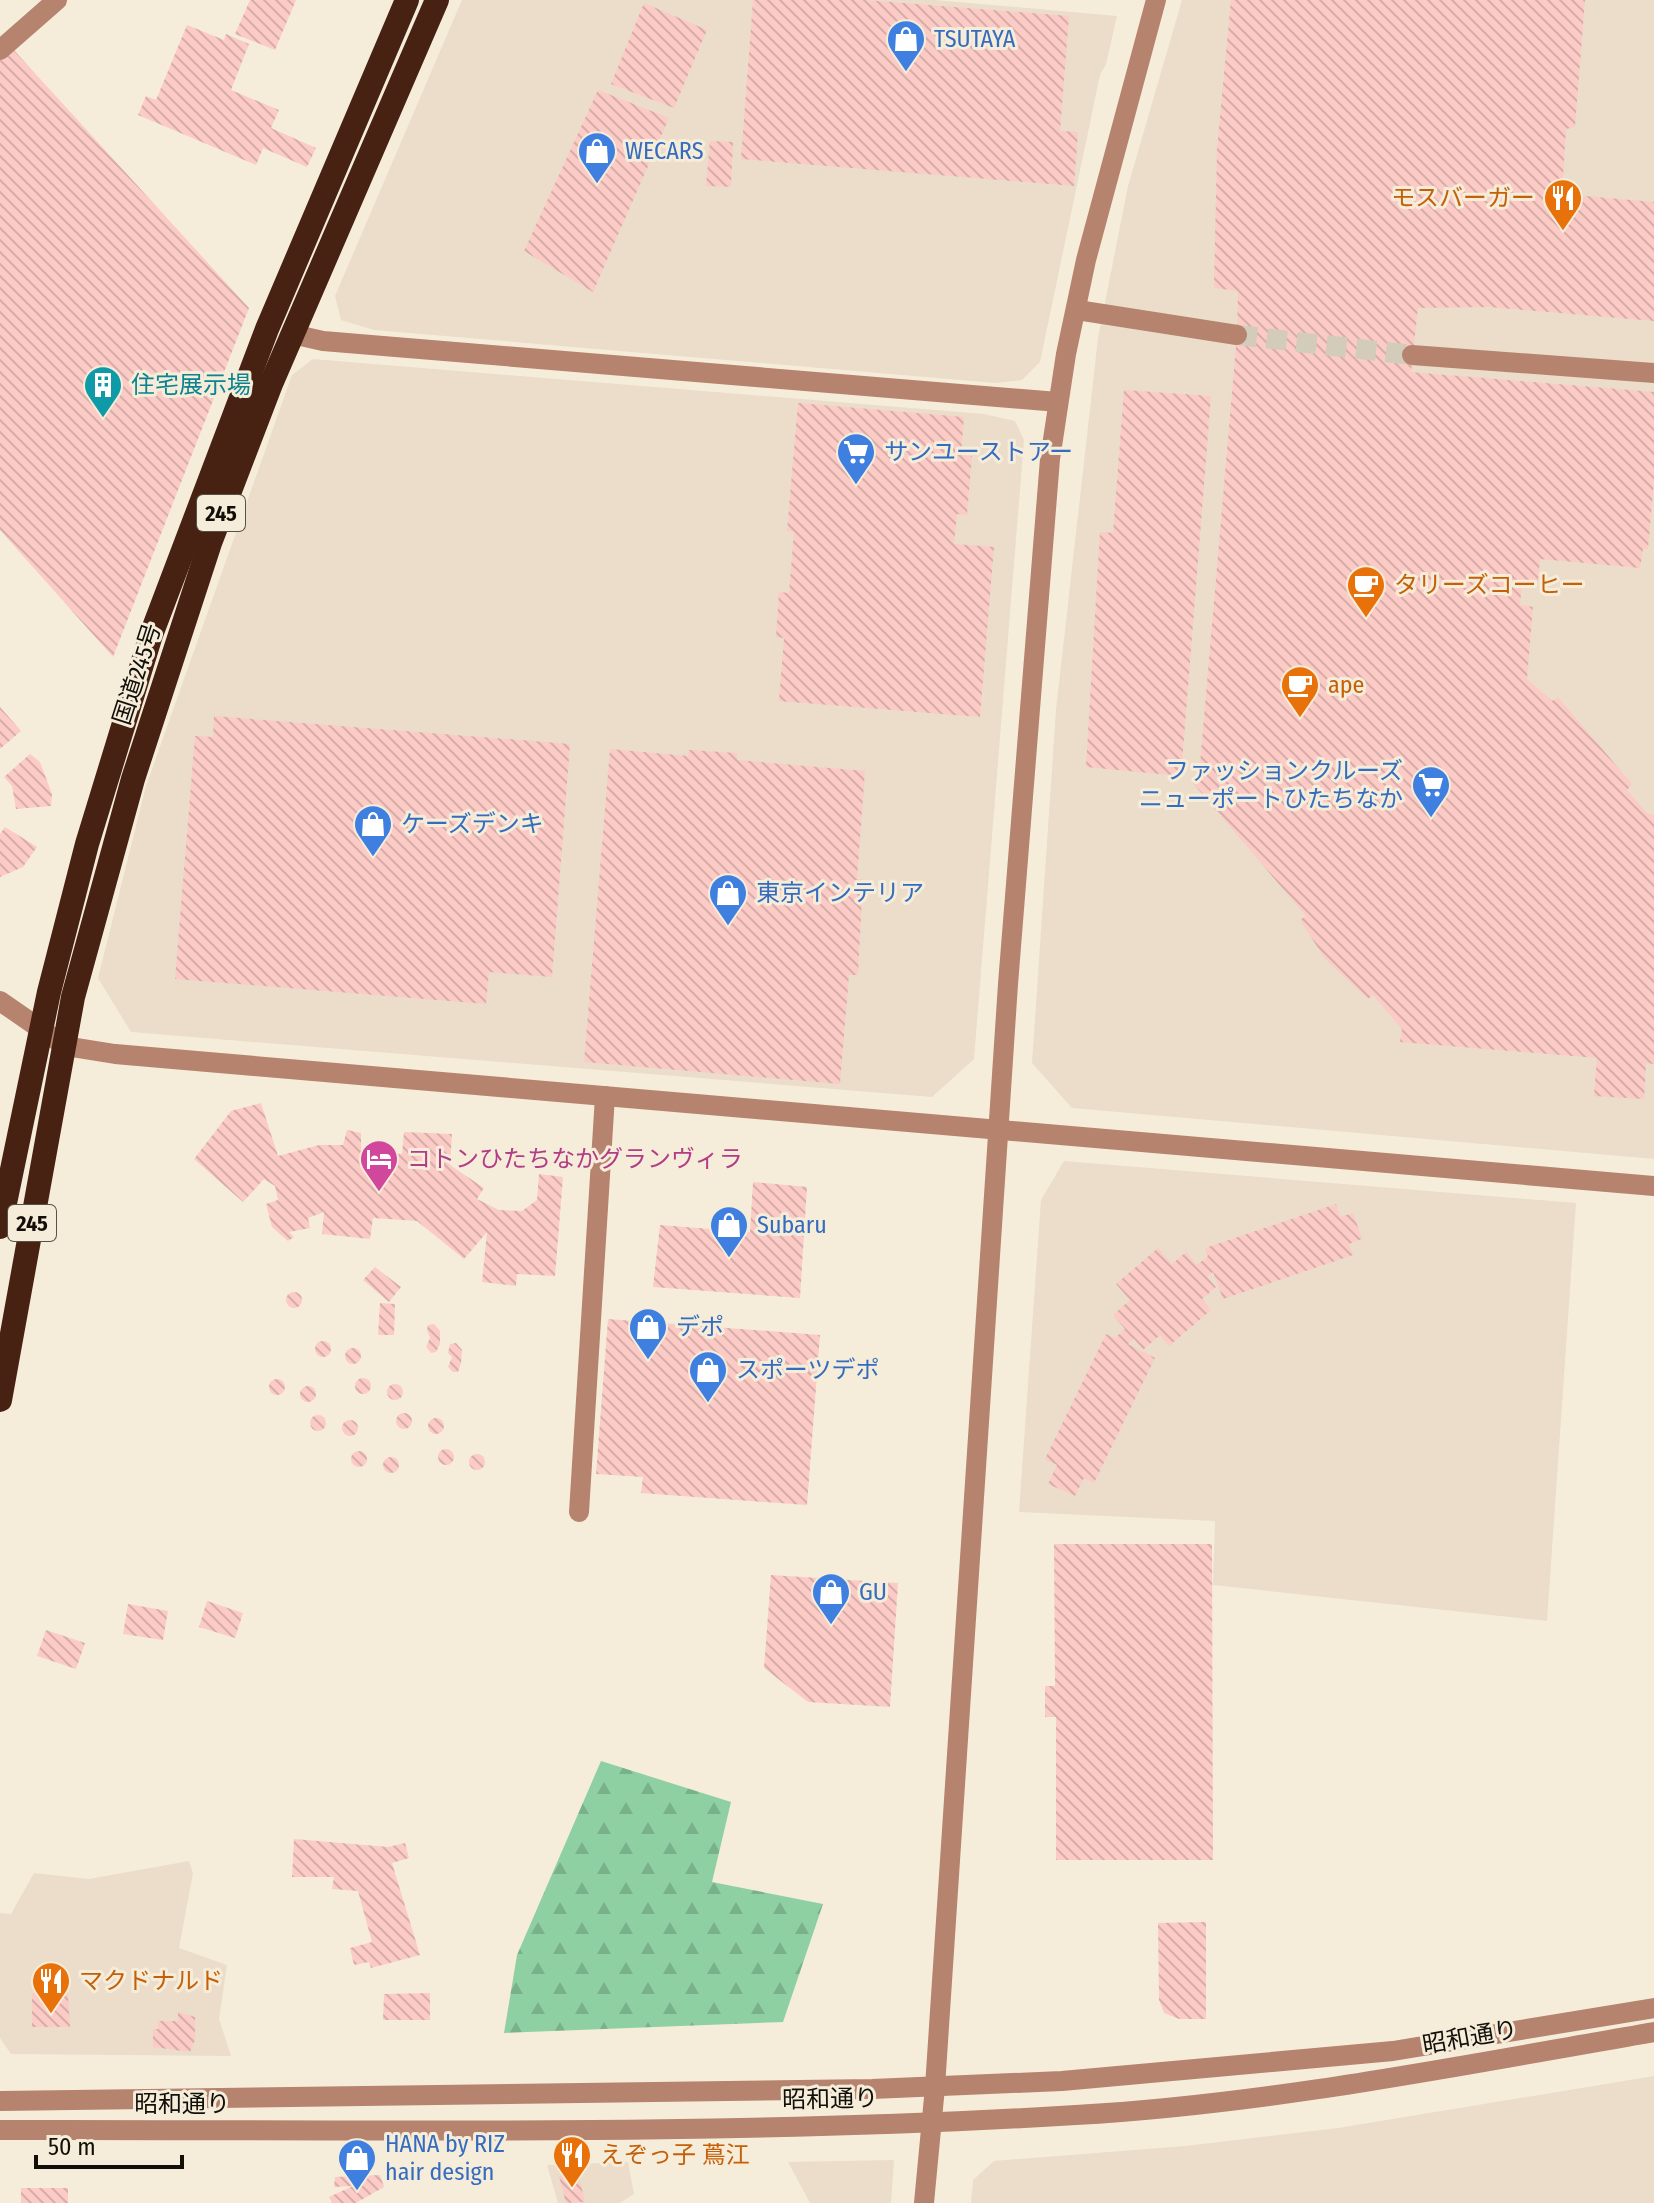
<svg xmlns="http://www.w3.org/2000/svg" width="1654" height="2203" font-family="'Fira Sans Condensed','Noto Sans JP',sans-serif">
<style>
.commercial{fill:#ebddca}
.forest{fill:url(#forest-firs)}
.building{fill:url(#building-back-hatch)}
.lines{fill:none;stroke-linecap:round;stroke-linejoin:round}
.minor-tunnel{stroke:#d3ccbb;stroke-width:20;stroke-dasharray:20 10;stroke-linecap:butt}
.minor{stroke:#b6836e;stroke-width:20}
.highway{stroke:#472212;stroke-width:24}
.labels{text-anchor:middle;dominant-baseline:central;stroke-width:6;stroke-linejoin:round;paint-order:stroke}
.shield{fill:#f5edda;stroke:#565248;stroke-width:2}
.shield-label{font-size:22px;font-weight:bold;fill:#120f09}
.shop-label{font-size:24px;fill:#366cbe;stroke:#f5edda;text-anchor:start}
.food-label{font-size:24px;fill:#c56008;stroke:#f5edda;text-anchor:start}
.culture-label{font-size:24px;fill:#0d838f;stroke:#f5edda;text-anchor:start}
.street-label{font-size:24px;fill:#120f09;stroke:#f5edda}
.hotel-label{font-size:24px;fill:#b23c85;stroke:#f5edda;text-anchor:start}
</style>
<defs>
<pattern id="forest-firs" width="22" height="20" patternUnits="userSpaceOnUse" patternTransform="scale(2)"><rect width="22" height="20" fill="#8ed0a2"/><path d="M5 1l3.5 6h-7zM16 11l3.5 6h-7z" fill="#79b18a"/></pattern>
<pattern id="building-back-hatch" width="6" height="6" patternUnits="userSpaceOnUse" patternTransform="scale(2)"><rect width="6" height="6" fill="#fccbc6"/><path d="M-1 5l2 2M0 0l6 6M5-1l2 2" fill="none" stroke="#d7ada9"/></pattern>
</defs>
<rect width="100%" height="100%" fill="#f5edda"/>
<g class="commercial">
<path d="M462 0H935L1117 16 1106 64 1100 75 1040 362 1022 380 995 383 374 330 341 320 335 296Z"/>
<path d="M1182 0H1654V1159L1072 1108 1032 1063 1056 710 1098 338 1128 186Z"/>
<path d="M313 359 984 414 1015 421 1024 440 974 1059 932 1097 131 1032 98 978 146 786 292 375Z"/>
<path d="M1064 1161 1576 1203 1547 1621 1213 1585 1215 1521 1019 1512 1041 1200Z"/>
<path d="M189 1861 193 1873 179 1948 227 1965 219 2019 231 2056 11 2054 0 2038V1913L11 1914 34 1873 89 1879Z"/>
<path d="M1654 2076V2203H971L973 2180 994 2161 1185 2146 1338 2128Z"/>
<path d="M894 2160 891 2203H810L788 2162Z"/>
<path d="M628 2162 634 2194 620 2203H558L547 2165Z"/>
</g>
<path class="forest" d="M601 1761 731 1802 712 1882 823 1904 783 2022 504 2033 517 1955Z"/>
<g class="building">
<path d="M250 0H296L275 50 235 34Z"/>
<path d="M753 0H865L1069 16 1060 131 1078 132 1074 186 741 159Z"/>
<path d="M1231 0H1585L1575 127 1566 129 1562 194 1654 202V321L1489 307 1418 308 1411 372 1654 392V481L1648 549H1643L1640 568 1540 559 1538 581H1522L1520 605 1533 607 1527 679 1552 701 1558 697 1632 784 1627 790 1648 814 1654 815V1064L1646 1063 1644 1099 1594 1096 1597 1058 1400 1042 1402 1029 1373 995 1368 999 1325 959 1300 920 1306 916 1192 782 1199 776 1237 335 1238 291 1214 288 1217 149Z"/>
<path d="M644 3 707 30 674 108 611 84Z"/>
<path d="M187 25 224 40 226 34 249 44 231 90 279 110 271 128 316 148 307 167 263 148 256 165 138 115 146 96 156 100Z"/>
<path d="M12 48 249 308 113 657 0 530V59Z"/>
<path d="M598 90 669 118 593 292 524 251Z"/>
<path d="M710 141 733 142 731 187 706 186Z"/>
<path d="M1124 390 1211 396 1181 776 1086 767 1100 532 1113 533Z"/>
<path d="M798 403 964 417 961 455 972 456 967 515 957 514 954 544 994 547 980 717 779 701 784 638 776 637 779 592 789 593 794 532 787 531Z"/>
<path d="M0 707 21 731 0 749Z"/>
<path d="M214 716 570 744 552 977 489 972 486 1004 175 979 195 736 213 737Z"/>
<path d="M610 749 688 756 689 750 737 753V760L865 771 857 879H863L858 975H849L840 1084 584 1062Z"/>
<path d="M30 754 40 762 52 794 51 806 16 809 12 786 4 777Z"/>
<path d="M5 827 37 847 23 867 0 877V834Z"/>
<path d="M261 1103 278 1156 319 1145H343L347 1130 361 1133V1150L402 1154 404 1132 452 1134 450 1165 484 1188 477 1199 499 1210 522 1211 537 1200 539 1174 563 1177 555 1276 517 1274 516 1286 482 1282 487 1232 464 1259 417 1221 373 1218 370 1239 322 1234 324 1212 308 1218 310 1228 289 1232 294 1237 288 1241 272 1227 266 1204 278 1200 275 1186 264 1179 243 1202 194 1159 231 1111Z"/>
<path d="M753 1182 807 1187 800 1298 653 1287 660 1225 750 1232Z"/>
<path d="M1336 1204 1340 1217 1353 1213 1362 1239 1349 1244 1353 1255 1223 1299 1213 1272 1207 1277 1216 1287 1202 1299 1211 1310 1169 1346 1160 1335 1143 1350 1134 1339 1128 1344 1155 1358 1094 1483 1084 1478 1075 1496 1048 1484 1057 1465 1045 1459 1106 1334 1115 1338 1125 1329 1113 1315 1130 1300 1116 1284 1158 1248 1172 1264 1186 1252 1197 1265 1208 1256 1205 1248Z"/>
<path d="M375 1267 401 1287 389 1302 363 1280Z"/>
<circle cx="294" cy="1300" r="8"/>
<path d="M380 1303 395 1304 394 1335H378Z"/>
<path d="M608 1319 820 1335 807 1505 641 1493 643 1477 596 1474Z"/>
<path d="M434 1324 440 1331V1344L436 1352 431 1353 426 1347 430 1338 427 1330 428 1325Z"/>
<circle cx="323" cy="1349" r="8"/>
<path d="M456 1343 462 1350 461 1363 458 1372H453L448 1367 452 1357 448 1353 450 1344Z"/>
<circle cx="353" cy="1356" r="8"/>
<circle cx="363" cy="1386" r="8"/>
<circle cx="277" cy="1387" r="8"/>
<circle cx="395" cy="1392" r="8"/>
<circle cx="308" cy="1394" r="8"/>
<circle cx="404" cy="1421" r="8"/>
<circle cx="318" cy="1423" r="8"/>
<circle cx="436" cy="1426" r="8"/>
<circle cx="350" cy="1428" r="8"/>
<circle cx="446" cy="1457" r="8"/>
<circle cx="359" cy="1459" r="8"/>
<circle cx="477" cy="1462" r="8"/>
<circle cx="391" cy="1465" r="8"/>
<path d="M1054 1544H1212L1213 1860H1056V1717H1045V1686H1055Z"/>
<path d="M771 1575 898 1583 890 1707 808 1702 764 1668Z"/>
<path d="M207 1601 243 1613 235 1638 199 1627Z"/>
<path d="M128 1604 168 1611 163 1640 123 1634Z"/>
<path d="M46 1630 85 1643 76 1669 37 1656Z"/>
<path d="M294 1839 388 1847 405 1843 409 1858 392 1863 420 1955 371 1968 369 1962 354 1965 350 1948 372 1942 358 1891 332 1889 334 1877H292Z"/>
<path d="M1206 1922V2019H1179L1164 2013 1159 2000 1158 1923Z"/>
<path d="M41 1981 67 1982 70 2027H32V1993H41Z"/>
<path d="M430 1993V2020H383L384 1994Z"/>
<path d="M178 2012 195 2017V2040L190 2052 153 2047V2029H158V2021H178Z"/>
<path d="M578 2172 585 2202 566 2203 559 2176Z"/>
<path d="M380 2175 384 2187 356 2203H332L329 2197 353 2186 334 2187 335 2177Z"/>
<rect x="21" y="2188" width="47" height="15"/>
</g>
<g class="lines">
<path class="minor-tunnel" d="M1237 335 1412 355"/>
<g class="minor">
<path d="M0 50 57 0"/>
<path d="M1077 310 1237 335"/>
<path d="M292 334 323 341 1058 402"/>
<path d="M1412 355 1654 373"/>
<path d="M0 1001 65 1046 115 1054 1654 1186"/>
<path d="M579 1512 605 1096"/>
<path d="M0 2101 872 2089 1062 2081 1393 2051 1654 2008"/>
<path d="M0 2130C358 2129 718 2137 1076 2115 1270 2104 1463 2065 1654 2032"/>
<path d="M924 2203 935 2087 1008 984 1050 459 1066 354 1086 260 1156 0"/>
</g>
<g class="highway">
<path d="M0 1227 49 992 87 844 151 635 267 329 407 0"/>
<path d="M0 1400 73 997 133 779 210 543 271 384 437 0"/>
</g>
</g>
<defs>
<symbol id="shop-pin" viewBox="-11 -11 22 30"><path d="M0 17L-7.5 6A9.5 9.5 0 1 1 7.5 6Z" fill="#3f7fe0" stroke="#f5edda"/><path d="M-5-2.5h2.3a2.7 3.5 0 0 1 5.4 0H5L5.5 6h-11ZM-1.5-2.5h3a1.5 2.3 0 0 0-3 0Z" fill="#fff"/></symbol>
<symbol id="restaurant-pin" viewBox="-11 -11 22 30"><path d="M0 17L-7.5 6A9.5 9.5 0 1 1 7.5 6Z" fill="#e8710a" stroke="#f5edda"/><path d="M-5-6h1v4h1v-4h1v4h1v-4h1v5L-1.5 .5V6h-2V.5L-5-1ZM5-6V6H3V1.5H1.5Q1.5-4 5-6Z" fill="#fff"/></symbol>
<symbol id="building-pin" viewBox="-11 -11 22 30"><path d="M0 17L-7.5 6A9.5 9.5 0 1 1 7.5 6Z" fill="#0f9aa8" stroke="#f5edda"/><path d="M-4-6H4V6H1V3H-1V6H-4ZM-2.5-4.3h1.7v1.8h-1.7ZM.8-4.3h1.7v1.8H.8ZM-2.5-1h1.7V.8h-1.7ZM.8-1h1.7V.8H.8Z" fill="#fff"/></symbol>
<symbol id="supermarket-pin" viewBox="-11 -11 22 30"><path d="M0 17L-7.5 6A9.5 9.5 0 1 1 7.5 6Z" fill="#3f7fe0" stroke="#f5edda"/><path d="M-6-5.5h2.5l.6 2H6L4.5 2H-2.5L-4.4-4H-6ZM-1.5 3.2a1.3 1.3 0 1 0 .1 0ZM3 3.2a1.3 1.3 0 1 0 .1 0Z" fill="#fff"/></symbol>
<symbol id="cafe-pin" viewBox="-11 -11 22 30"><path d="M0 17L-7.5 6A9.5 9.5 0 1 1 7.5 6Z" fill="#e8710a" stroke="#f5edda"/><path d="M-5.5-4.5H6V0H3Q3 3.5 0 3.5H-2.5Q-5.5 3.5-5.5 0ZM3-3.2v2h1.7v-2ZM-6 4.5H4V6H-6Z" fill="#fff"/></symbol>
<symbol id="hotel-pin" viewBox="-11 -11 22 30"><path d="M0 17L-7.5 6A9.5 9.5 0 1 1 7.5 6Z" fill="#d1479c" stroke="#f5edda"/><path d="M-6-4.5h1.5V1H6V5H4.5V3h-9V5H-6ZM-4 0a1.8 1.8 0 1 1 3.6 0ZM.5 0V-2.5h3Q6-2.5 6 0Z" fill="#fff"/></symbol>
</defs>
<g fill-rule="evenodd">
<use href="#shop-pin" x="884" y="17" width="44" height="60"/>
<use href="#shop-pin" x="575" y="129" width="44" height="60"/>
<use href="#restaurant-pin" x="1541" y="176" width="44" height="60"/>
<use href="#building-pin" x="81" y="363" width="44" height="60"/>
<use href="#supermarket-pin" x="834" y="430" width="44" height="60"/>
<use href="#cafe-pin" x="1344" y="563" width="44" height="60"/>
<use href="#cafe-pin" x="1278" y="663" width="44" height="60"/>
<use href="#supermarket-pin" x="1409" y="763" width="44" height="60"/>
<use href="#shop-pin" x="351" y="802" width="44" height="60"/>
<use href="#shop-pin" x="706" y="871" width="44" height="60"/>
<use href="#hotel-pin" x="357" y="1137" width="44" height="60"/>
<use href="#shop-pin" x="707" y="1203" width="44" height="60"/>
<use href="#shop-pin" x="626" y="1305" width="44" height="60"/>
<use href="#shop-pin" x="686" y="1348" width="44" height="60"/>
<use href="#shop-pin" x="809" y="1570" width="44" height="60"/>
<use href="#restaurant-pin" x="29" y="1959" width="44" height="60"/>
<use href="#restaurant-pin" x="550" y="2133" width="44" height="60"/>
<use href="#shop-pin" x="335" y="2136" width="44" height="60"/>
</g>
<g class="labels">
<g class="shield">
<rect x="197" y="495" width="48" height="36" rx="6"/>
<rect x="8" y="1205" width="48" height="36" rx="6"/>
</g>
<g class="shield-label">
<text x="221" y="513">245</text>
<text x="32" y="1223">245</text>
</g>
<g class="shop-label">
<text x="934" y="39">TSUTAYA</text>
<text x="625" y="151">WECARS</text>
<text x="884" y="452">サンユーストアー</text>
<text x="1403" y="771" text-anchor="end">ファッションクルーズ<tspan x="1403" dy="28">ニューポートひたちなか</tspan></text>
<text x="401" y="824">ケーズデンキ</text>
<text x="756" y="893">東京インテリア</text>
<text x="757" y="1225">Subaru</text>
<text x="676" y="1327">デポ</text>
<text x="736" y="1370">スポーツデポ</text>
<text x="859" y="1592">GU</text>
<text x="385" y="2144">HANA by RIZ<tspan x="385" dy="28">hair design</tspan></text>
</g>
<g class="food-label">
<text x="1535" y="198" text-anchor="end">モスバーガー</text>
<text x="1394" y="585">タリーズコーヒー</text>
<text x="1328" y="685">ape</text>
<text x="79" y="1981">マクドナルド</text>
<text x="600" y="2155">えぞっ子 蔦江</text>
</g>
<g class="culture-label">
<text x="131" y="385">住宅展示場</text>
</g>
<g class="street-label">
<text transform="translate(137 674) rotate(-72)">国道245号</text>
<text transform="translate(1470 2037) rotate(-10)">昭和通り</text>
<text transform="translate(830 2099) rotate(-1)">昭和通り</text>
<text x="182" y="2104">昭和通り</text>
</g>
<g class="hotel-label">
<text x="407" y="1159">コトンひたちなかグランヴィラ</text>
</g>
</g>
<path d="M36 2155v12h146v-12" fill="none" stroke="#120f09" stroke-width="4"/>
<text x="48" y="2155" font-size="24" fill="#120f09" stroke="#f5edda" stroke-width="6" paint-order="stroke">50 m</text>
</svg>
